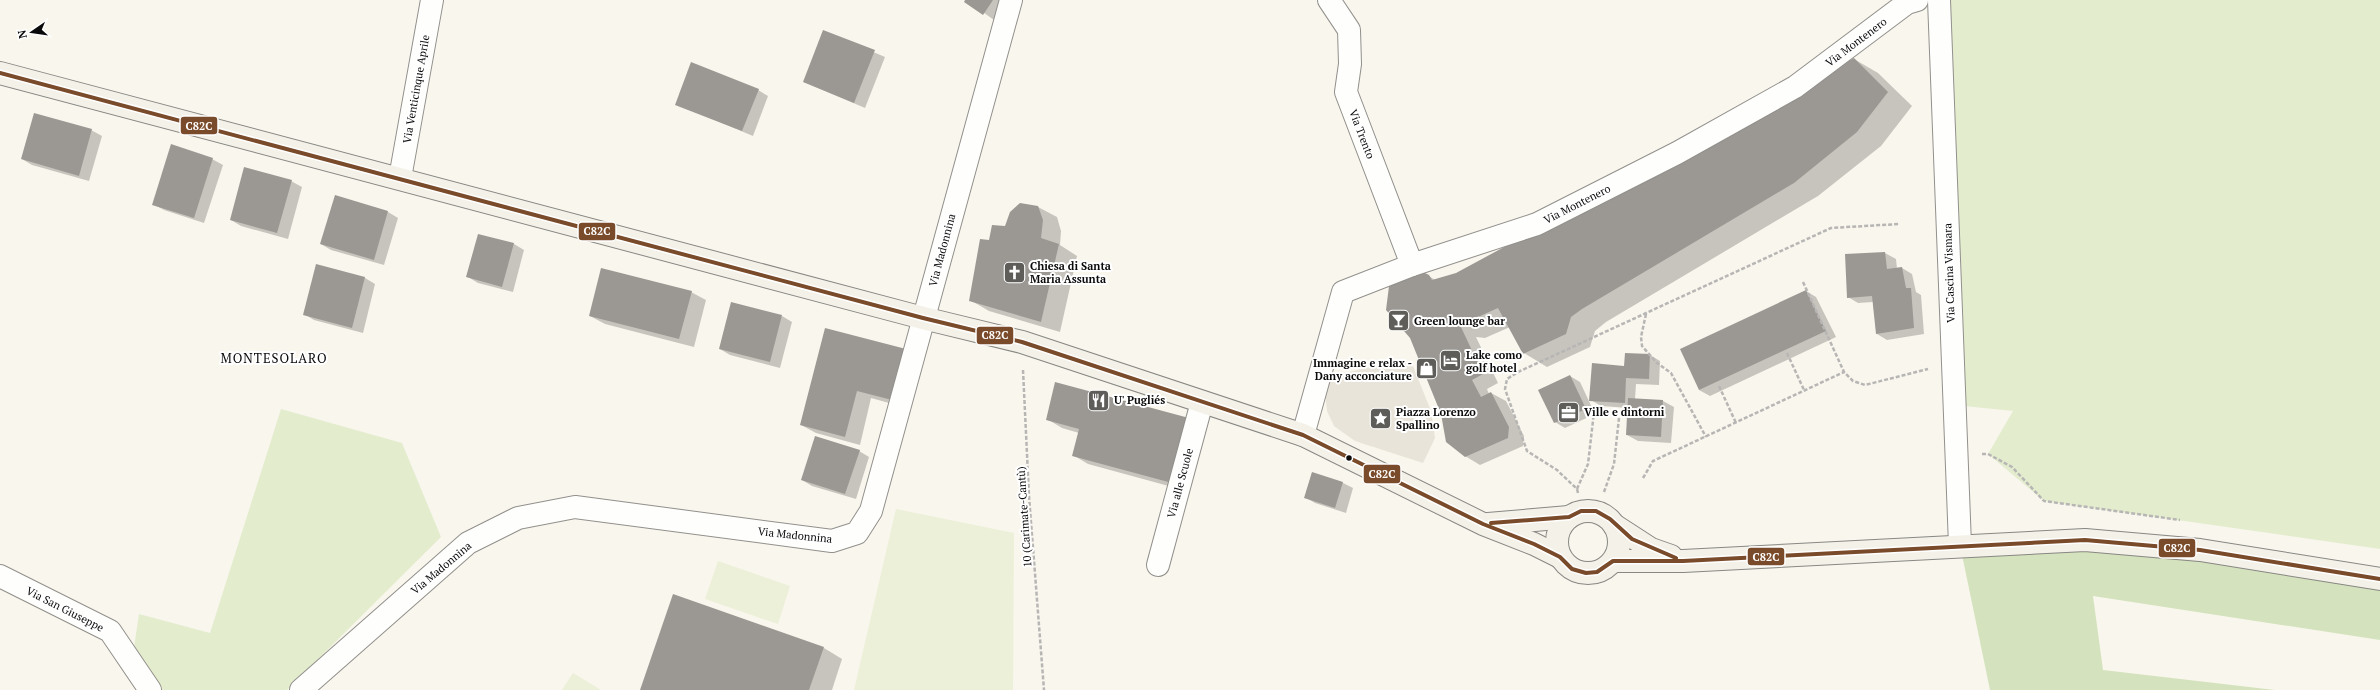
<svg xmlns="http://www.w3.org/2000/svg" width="2380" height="690" font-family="'PT Serif',serif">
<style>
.green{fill:#e3edce}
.forest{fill:#d4e3bd}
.pitch{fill:#ecf0d8}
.plaza{fill:#e8e4d9}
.shadow{fill:#0003}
.building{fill:#9b9894}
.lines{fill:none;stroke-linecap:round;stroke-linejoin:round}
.street-casing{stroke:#92908c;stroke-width:24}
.secondary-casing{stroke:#888783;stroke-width:24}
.path{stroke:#b7b6b5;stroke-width:2.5;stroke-dasharray:4 2;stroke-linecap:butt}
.street{stroke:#fefefc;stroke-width:22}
.secondary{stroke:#f3f1e8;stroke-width:22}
.bus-1-casing{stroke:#fff;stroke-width:7}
.bus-1{stroke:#7a4b2a;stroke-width:4}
.bus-dot{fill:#0a0a0a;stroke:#fff;stroke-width:1.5}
.labels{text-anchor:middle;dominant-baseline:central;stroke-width:4;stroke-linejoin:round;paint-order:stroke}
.street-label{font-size:11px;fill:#0a0a0a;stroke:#fff}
.poi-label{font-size:11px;font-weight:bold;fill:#0a0a0a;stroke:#fff;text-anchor:start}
.quarter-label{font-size:13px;letter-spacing:1px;fill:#0a0a0a;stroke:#fff}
.line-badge{stroke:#fff;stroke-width:1.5}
.badge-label{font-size:11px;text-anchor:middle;font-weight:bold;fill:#fff}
</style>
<rect width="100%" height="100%" fill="#f9f6ed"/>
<g class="green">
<path d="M1949 0H2380V549L2044 501 1988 454 2013 411 1954 405Z"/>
<path d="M281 409 402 443 441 537 287 690H162L134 647 139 614 210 633Z"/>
</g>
<path class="forest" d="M2085 540 2380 579V640L2093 596 2103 670 2275 690H1990L1960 545Z"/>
<g class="pitch">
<path d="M896 509 1014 533 1013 690H854Z"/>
<path d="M718 561 790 586 778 624 705 599Z"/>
<path d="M573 673 601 690H562Z"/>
</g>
<path class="plaza" d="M1395 361H1411L1431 411 1435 438 1423 463 1355 441 1334 426 1327 411 1325 393 1330 379 1341 374Z"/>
<g class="shadow">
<path d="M966 0H1007L994 20Z"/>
<path d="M824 31 885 57 865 108 804 82Z"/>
<path d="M1854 59 1878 73 1912 106 1881 146 1818 196 1606 322 1595 331 1590 347 1547 367 1524 353 1510 327 1485 338 1476 337 1498 383 1487 389 1489 394 1491 393 1506 401 1524 436 1523 446 1480 465 1465 456 1429 276 1435 280 1456 274Z"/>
<path d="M758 90 768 96 753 136 676 104Z"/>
<path d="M91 130 102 136 89 181 32 165 22 159Z"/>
<path d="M212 159 223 165 204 223 164 210 153 204Z"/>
<path d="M291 181 302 187 288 239 241 226 231 220Z"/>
<path d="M335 197 388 212 398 218 384 265 331 250 321 244Z"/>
<path d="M1038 207 1057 217 1061 231 1060 245 1077 256 1060 332 989 311 970 300 989 241 1006 227Z"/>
<path d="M479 235 514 244 524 250 513 292 478 283 468 277Z"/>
<path d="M1885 253 1896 259 1897 269 1902 268 1912 274 1916 292 1921 295 1924 334 1887 340 1877 334 1873 302 1858 303 1848 297 1846 255Z"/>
<path d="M317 265 365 278 375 284 363 333 314 320 304 314Z"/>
<path d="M1806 291 1816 297 1836 337 1710 396 1699 390Z"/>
<path d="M691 292 706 300 694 347 605 324 590 316Z"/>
<path d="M782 316 792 322 780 368 730 355 720 349Z"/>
<path d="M826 329 907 408 871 398 860 445 816 433 801 425Z"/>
<path d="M1650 355 1660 361 1659 385 1636 384 1635 399 1663 401 1674 407 1671 443 1638 441 1627 435 1629 408 1601 406 1591 400 1625 367Z"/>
<path d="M1570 376 1580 382 1595 414 1565 428 1555 422Z"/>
<path d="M1056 383 1187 491 1088 464 1073 455 1079 433 1062 428 1047 419Z"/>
<path d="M859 451 869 457 856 499 812 486 802 480Z"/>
<path d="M1312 473 1343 483 1353 488 1346 513 1315 503 1305 497Z"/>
<path d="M824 648 842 659 832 690H641Z"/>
</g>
<g class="building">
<path d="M965 0H993L983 15 964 2Z"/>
<path d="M823 30 875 50 854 103 803 82Z"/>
<path d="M1854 58 1888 92 1857 132 1794 183 1582 309 1571 317 1566 334 1523 354 1498 308 1460 325 1483 374 1472 380 1481 397 1491 392 1509 427 1508 438 1465 457 1446 442 1441 414 1410 338 1386 310 1389 286 1421 271 1429 275 1432 280 1456 273Z"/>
<path d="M691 62 759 89 742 131 675 105Z"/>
<path d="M34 113 92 129 79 176 21 159Z"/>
<path d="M171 144 213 158 194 218 152 205Z"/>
<path d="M244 167 292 180 277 233 230 220Z"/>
<path d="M335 195 388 211 374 260 320 244Z"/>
<path d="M1020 203 1038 206 1043 220 1041 238 1059 244 1041 322 969 301 980 239 989 240 992 225 1005 226 1010 212Z"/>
<path d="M478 234 514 243 502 287 466 277Z"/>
<path d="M1885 252 1887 269 1902 267 1906 288H1911L1914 328 1876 334 1872 296 1847 298 1845 254Z"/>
<path d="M316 264 365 277 352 328 303 315Z"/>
<path d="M601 268 692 291 679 339 589 316Z"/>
<path d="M1806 290 1826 331 1699 390 1680 349Z"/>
<path d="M731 302 782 315 770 362 719 349Z"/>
<path d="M825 328 906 349 892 400 857 391 845 437 800 425Z"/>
<path d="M1625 353 1650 354 1649 379 1626 378 1625 403 1589 401 1592 363 1624 366Z"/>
<path d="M1570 375 1586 409 1554 423 1538 390Z"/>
<path d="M1055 382 1189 418 1172 483 1072 456 1079 429 1046 420Z"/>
<path d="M1628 398 1663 400 1661 437 1626 435Z"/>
<path d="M815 436 860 450 845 494 801 480Z"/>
<path d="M1312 472 1343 482 1335 508 1304 498Z"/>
<path d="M673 594 824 647 809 690H640Z"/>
</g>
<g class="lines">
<defs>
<g id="street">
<path d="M1329 0 1349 30 1350 64 1346 92 1412 265"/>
<path d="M1939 0 1960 545"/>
<path d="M400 178 432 0"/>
<path d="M1303 435 1343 292 1412 265 1537 224 1677 153 1795 87 1907 3 1917 0"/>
<path d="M1158 565 1202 402"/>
<path d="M0 576 110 631 150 690"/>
<path d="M301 690 468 543 518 518 575 507 832 541 857 533 871 511 1011 0"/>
</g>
<g id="secondary">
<path d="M0 73 923 318 1022 342 1303 435 1483 524 1534 544 1560 557"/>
<circle cx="1588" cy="542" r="31"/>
<path d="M1488 524 1569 517"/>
<path d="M1614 525 1651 549 1671 556"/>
<path d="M1613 561H1683L2085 540 2200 550 2380 579"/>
</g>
</defs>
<use href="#street" class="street-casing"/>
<use href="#secondary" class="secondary-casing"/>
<g class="path">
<path d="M1803 282 1844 372 1853 381 1865 385 1928 369"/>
<path d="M1646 314 1641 337 1642 346 1657 363 1671 373 1706 437"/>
<path d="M1787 353 1804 390"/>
<path d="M1023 370 1029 496 1044 690"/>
<path d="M1719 386 1736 423"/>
<path d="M1982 454H1988L2012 467 2044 501 2180 520"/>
<path d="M1643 478 1653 461 1844 372"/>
<path d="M1577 489 1588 464 1594 412"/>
<path d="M1604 492 1614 464 1619 418"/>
<path d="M1578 493 1577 489 1557 470 1527 451 1505 389 1507 379 1518 372 1831 228 1899 224"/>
</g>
<use href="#street" class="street"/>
<use href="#secondary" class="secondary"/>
<defs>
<g id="bus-1">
<path d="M0 73 923 318 1022 342 1303 435 1483 524 1534 544 1560 557 1572 569 1586 573 1597 572 1613 561H1683L2085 540 2200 550 2380 579"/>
<path d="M1491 523 1569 517 1581 511H1596L1610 519 1632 539 1676 558"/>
</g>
</defs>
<use href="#bus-1" class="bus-1-casing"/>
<use href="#bus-1" class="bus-1"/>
</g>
<defs>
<symbol id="church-square" viewBox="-11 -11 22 22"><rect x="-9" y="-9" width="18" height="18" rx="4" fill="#5e5d59" stroke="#fff"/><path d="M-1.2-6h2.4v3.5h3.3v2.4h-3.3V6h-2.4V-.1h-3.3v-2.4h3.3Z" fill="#fff"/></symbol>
<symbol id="bar-square" viewBox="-11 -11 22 22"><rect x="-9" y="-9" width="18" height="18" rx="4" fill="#5e5d59" stroke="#fff"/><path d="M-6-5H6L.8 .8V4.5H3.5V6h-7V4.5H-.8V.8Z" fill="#fff"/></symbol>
<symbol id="hotel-square" viewBox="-11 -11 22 22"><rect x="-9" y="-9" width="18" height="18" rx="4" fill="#5e5d59" stroke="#fff"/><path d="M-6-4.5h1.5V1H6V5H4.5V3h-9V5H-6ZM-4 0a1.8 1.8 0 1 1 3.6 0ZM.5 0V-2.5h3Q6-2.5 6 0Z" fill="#fff"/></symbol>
<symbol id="shop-square" viewBox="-11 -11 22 22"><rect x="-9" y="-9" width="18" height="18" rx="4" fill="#5e5d59" stroke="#fff"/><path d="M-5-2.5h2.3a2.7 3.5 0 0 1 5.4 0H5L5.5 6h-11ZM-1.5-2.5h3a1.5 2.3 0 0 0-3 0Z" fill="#fff"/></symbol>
<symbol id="restaurant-square" viewBox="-11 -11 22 22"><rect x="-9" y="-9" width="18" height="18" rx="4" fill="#5e5d59" stroke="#fff"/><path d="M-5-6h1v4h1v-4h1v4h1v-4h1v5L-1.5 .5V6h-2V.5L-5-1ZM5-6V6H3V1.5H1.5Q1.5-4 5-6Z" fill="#fff"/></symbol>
<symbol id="office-square" viewBox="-11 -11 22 22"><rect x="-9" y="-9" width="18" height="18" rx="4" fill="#5e5d59" stroke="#fff"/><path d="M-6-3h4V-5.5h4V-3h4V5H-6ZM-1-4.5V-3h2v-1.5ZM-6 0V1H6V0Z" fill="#fff"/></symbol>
<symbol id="sight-square" viewBox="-11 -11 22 22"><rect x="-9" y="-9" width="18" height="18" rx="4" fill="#5e5d59" stroke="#fff"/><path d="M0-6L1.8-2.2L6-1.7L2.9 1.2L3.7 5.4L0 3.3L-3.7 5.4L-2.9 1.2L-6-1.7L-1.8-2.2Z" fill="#fff"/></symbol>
</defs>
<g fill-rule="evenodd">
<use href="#church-square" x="1002" y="260" width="25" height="25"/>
<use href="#bar-square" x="1386" y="308" width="25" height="25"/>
<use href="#hotel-square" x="1438" y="348" width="25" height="25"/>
<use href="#shop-square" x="1414" y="356" width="25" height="25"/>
<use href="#restaurant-square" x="1086" y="388" width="25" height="25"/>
<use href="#office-square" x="1556" y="400" width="25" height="25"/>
<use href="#sight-square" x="1368" y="406" width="25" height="25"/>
</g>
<circle class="bus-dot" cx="1349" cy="458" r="3.5"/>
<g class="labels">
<g class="street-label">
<text transform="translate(1856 42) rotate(-37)">Via Montenero</text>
<text transform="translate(416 89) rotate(-80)">Via Venticinque Aprile</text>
<text transform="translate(1362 134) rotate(69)">Via Trento</text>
<text transform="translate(1577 204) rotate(-27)">Via Montenero</text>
<text transform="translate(942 250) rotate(-75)">Via Madonnina</text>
<text transform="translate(1949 273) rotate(-92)">Via Cascina Vismara</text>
<text transform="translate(1180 483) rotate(-75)">Via alle Scuole</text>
<text transform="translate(1024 517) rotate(-94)">10 (Carimate-Cantù)</text>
<text transform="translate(795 535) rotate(6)">Via Madonnina</text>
<text transform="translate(441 568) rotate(-40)">Via Madonnina</text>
<text transform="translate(65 609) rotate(27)">Via San Giuseppe</text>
</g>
<g class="poi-label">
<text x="1030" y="266">Chiesa di Santa<tspan x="1030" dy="13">Maria Assunta</tspan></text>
<text x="1414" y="321">Green lounge bar</text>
<text x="1466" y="355">Lake como<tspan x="1466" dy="13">golf hotel</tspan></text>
<text x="1412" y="363" text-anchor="end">Immagine e relax -<tspan x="1412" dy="13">Dany acconciature</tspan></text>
<text x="1114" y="400">U' Pugliés</text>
<text x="1396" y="412">Piazza Lorenzo<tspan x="1396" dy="13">Spallino</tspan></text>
<text x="1584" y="412">Ville e dintorni</text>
</g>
<g class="quarter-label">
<text x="274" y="358">MONTESOLARO</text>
</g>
</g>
<g class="line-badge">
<rect x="180" y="116" width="38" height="19" rx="4" fill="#7a4b2a"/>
<rect x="578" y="222" width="38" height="19" rx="4" fill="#7a4b2a"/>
<rect x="976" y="326" width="38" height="19" rx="4" fill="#7a4b2a"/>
<rect x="1363" y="464" width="38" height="20" rx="4" fill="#7a4b2a"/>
<rect x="2158" y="538" width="38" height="20" rx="4" fill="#7a4b2a"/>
<rect x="1747" y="547" width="38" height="19" rx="4" fill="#7a4b2a"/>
</g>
<g class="badge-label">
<text x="199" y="130">C82C</text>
<text x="597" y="235">C82C</text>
<text x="995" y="339">C82C</text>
<text x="1382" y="478">C82C</text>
<text x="2177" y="552">C82C</text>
<text x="1766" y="561">C82C</text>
</g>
<g transform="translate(32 32) rotate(257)" stroke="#ffffff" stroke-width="3" paint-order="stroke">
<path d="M0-3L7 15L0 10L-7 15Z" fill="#0a0a0a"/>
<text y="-6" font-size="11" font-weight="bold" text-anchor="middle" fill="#0a0a0a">N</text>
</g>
</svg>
